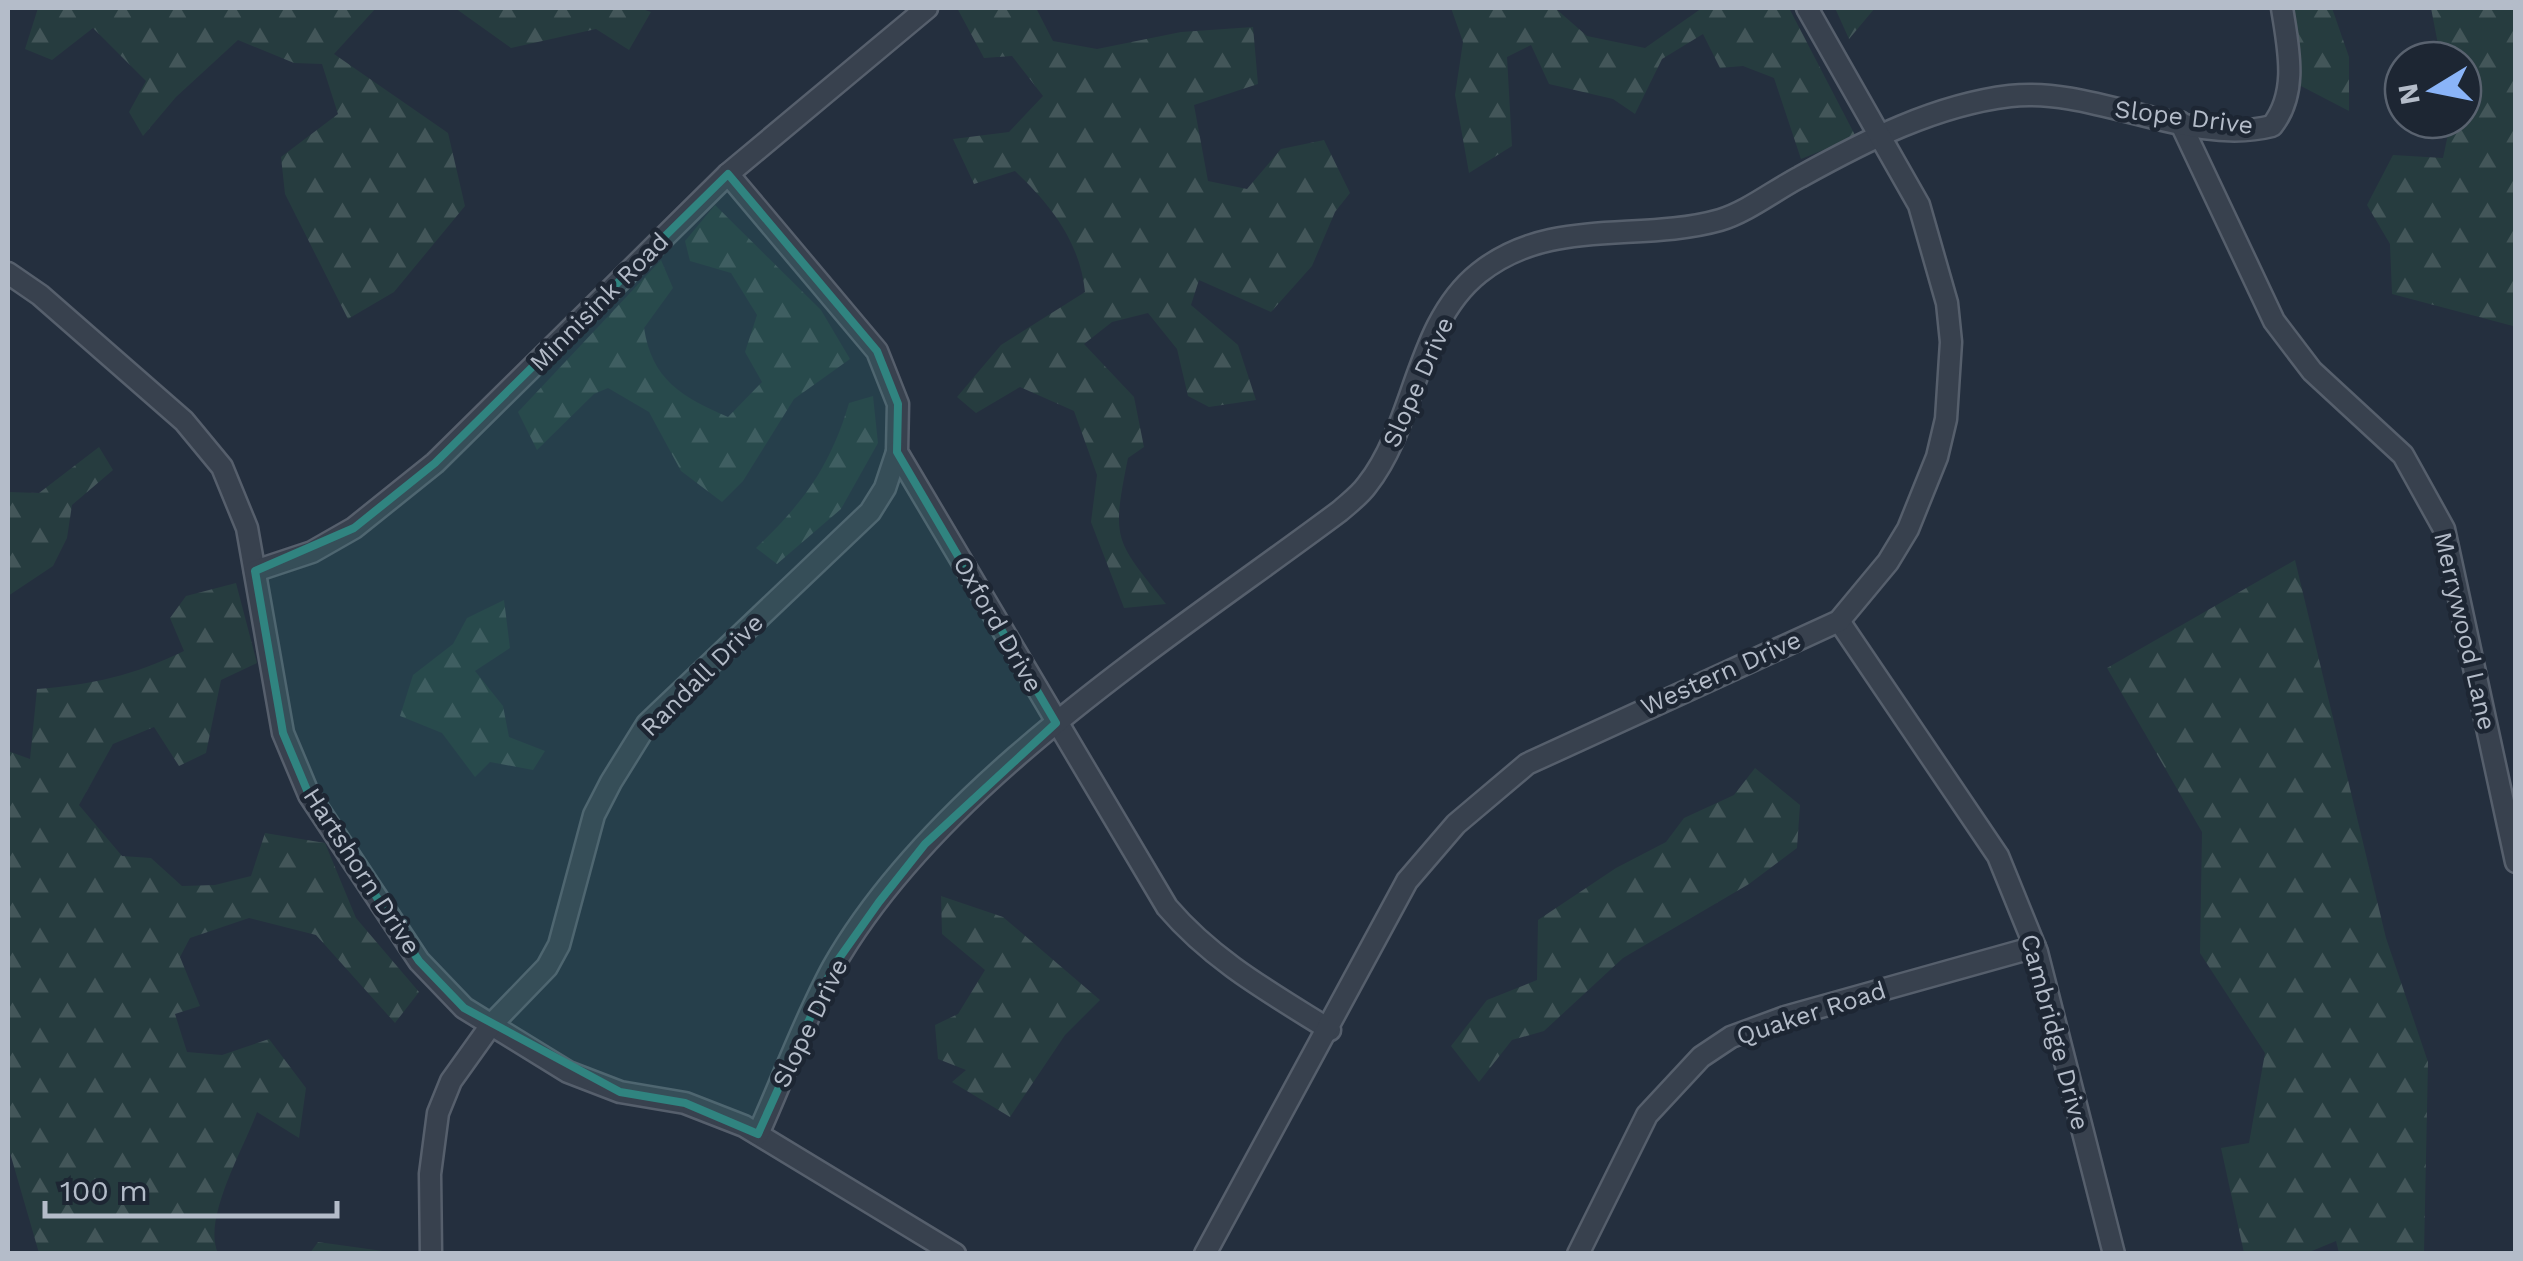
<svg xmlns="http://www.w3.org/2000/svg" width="2523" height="1261" font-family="'Work Sans',sans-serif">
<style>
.forest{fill:url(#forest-firs)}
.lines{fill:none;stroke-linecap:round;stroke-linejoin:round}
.minor-casing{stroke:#565f6c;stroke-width:25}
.minor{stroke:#38414e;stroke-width:20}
.marked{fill:#308480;fill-opacity:0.2;stroke:#308480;stroke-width:8;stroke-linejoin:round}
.labels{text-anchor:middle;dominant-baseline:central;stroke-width:9;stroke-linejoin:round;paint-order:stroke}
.street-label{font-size:25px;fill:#b4bcc9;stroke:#1d2633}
</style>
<defs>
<pattern id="forest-firs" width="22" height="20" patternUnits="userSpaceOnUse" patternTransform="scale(2.5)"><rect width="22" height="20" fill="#263c3f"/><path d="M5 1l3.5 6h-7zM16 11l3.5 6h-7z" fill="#435659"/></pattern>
</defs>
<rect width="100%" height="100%" fill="#242f3e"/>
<g class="forest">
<path d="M38 8H376L334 54 448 133 465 206 394 292 348 319 285 194 281 157 338 114 322 64 294 63 238 40 176 97 143 136 129 112 146 81 93 28 52 60 25 49Z"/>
<path d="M455 8H639L651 12 629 50 596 29 511 48Z"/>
<path d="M957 8H1036L1053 41 1097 49 1181 32 1253 27 1258 84 1194 105 1208 181 1247 189 1281 149 1324 140 1350 193 1335 212 1312 266 1271 312 1199 280 1191 305 1238 345 1256 400 1209 407 1188 396 1177 349 1148 313 1112 322 1084 344 1134 397 1144 447 1128 458C1111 542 1115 539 1166 604L1124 608 1091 522 1097 475 1074 411 1020 387 976 413 957 397 1001 345 1085 292C1080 242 1051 205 1015 171L974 184 953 139 1009 132 1043 96 1012 56 984 58Z"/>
<path d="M1451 8H1555L1587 36 1645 48 1702 8H1789L1856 137 1801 159 1774 78 1743 66 1720 68 1703 34 1662 59 1635 114 1613 99 1549 84 1531 45 1507 57 1512 146 1469 173 1455 95 1463 42Z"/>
<path d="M1835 8H1875L1849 39Z"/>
<path d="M2292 8H2332L2349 57V111L2299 85Z"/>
<path d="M2431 8H2515V335L2513 326 2392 294 2390 244 2367 205 2393 155 2443 158 2451 120H2463V60H2441Z"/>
<path d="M715 205 821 310 850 359 794 399 743 481 722 502 681 471 649 412 608 388 594 394 537 450 518 412 661 260 673 288 644 328C652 380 682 397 728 417L762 382 745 352 757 315 731 273 690 261 685 241Z"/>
<path d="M873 396 878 443 841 509 777 564 756 548C804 502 830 467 849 403Z"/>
<path d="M99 447 113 470 72 505 67 538 53 566 8 596V492L39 493Z"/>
<path d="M2295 560 2386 938 2428 1062 2424 1253H2339L2336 1241 2307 1253H2244L2221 1148 2249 1143 2265 1053 2200 953 2202 832 2107 668Z"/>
<path d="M236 583 257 663 221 680 206 753 179 766 154 727 113 744 79 805 122 856 151 858 182 886 215 885 251 876 265 833 325 843 356 918 419 992 395 1023 316 935 249 918 190 938 180 957 200 1006 175 1014 187 1052 222 1055 269 1039 306 1088 299 1138 257 1112C244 1148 202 1219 218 1253H39L8 1146V751L30 759 37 689C91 685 135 675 184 651L170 618 186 596Z"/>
<path d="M504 600 510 648 475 671 503 706 509 737 545 751 533 770 490 762 475 777 442 733 400 716 413 675 453 644 467 618Z"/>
<path d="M1755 768 1800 805 1797 848 1749 884 1623 958 1544 1031 1512 1040 1479 1082 1451 1046 1487 1000 1537 980 1538 920 1616 868 1666 842 1684 818 1734 795Z"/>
<path d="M941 896 1003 917 1100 1000 1065 1035 1010 1117 952 1082 966 1070 938 1059 935 1025 958 1014 985 970 942 934Z"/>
<path d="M318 1242 397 1253H310Z"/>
</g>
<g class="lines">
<defs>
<g id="minor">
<path d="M2180 122 2274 321 2312 371 2403 455 2444 529 2516 862"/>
<path d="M728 174 877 351 898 404 897 452 1167 907C1213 961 1271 993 1330 1030"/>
<path d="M8 273 40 295 184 421 222 467 247 528 283 733 309 795 419 961 464 1008 568 1072 620 1092 685 1103 744 1126 955 1254"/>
<path d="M255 571 312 552 354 528 435 463 728 174 927 8"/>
<path d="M1839 621 1998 856 2037 952 2114 1254"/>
<path d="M758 1134C783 1079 804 1020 833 967 937 784 1173 636 1340 511 1349 503 1360 495 1367 485 1416 423 1415 324 1479 273 1550 216 1639 243 1720 220 1747 212 1775 190 1800 177 1865 141 1935 105 2010 96 2094 86 2190 147 2272 126 2299 92 2288 47 2282 8"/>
<path d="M431 1254 430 1174 438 1113 451 1081 491 1025 547 967 559 945 594 815 611 782 647 724 870 512 885 488 897 452"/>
<path d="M1205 1254 1407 881 1456 824 1527 764 1839 621 1888 562 1908 529 1937 457 1946 419 1951 342 1947 303 1919 205 1807 8"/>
<path d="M1578 1254 1647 1115 1701 1057 1731 1037 1785 1017 2035 947"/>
</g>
</defs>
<use href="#minor" class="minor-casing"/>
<use href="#minor" class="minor"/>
</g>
<path class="marked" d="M728 174 877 351 898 404 897 452 1056 723 925 844 879 902 833 967 758 1134 685 1103 620 1092 464 1008 419 961 309 795 283 733 255 571 354 528 435 463Z"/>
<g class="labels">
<g class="street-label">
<text transform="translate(2184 117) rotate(7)">Slope Drive</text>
<text transform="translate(599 302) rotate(-45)">Minnisink Road</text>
<text transform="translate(1418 382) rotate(-66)">Slope Drive</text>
<text transform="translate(998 624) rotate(60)">Oxford Drive</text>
<text transform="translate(2465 631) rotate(77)">Merrywood Lane</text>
<text transform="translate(1721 673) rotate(-24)">Western Drive</text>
<text transform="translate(702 675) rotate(-45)">Randall Drive</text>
<text transform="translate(362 871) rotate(57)">Hartshorn Drive</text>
<text transform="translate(1811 1013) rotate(-18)">Quaker Road</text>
<text transform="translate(810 1023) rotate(-64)">Slope Drive</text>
<text transform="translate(2055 1032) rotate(75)">Cambridge Drive</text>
</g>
</g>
<rect width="2523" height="1261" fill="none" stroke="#b4bcc9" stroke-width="20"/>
<g transform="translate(2433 90) rotate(260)"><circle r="48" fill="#1d2633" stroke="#59626f" stroke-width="2.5"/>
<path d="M0-8L18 38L0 25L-18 38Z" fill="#8ab4f8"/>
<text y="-15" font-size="28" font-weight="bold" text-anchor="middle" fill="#b4bcc9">N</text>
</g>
<path d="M45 1201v15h292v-15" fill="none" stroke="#b4bcc9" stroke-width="5"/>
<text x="60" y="1201" font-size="30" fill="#b4bcc9" stroke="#1d2633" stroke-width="8" paint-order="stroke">100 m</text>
</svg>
